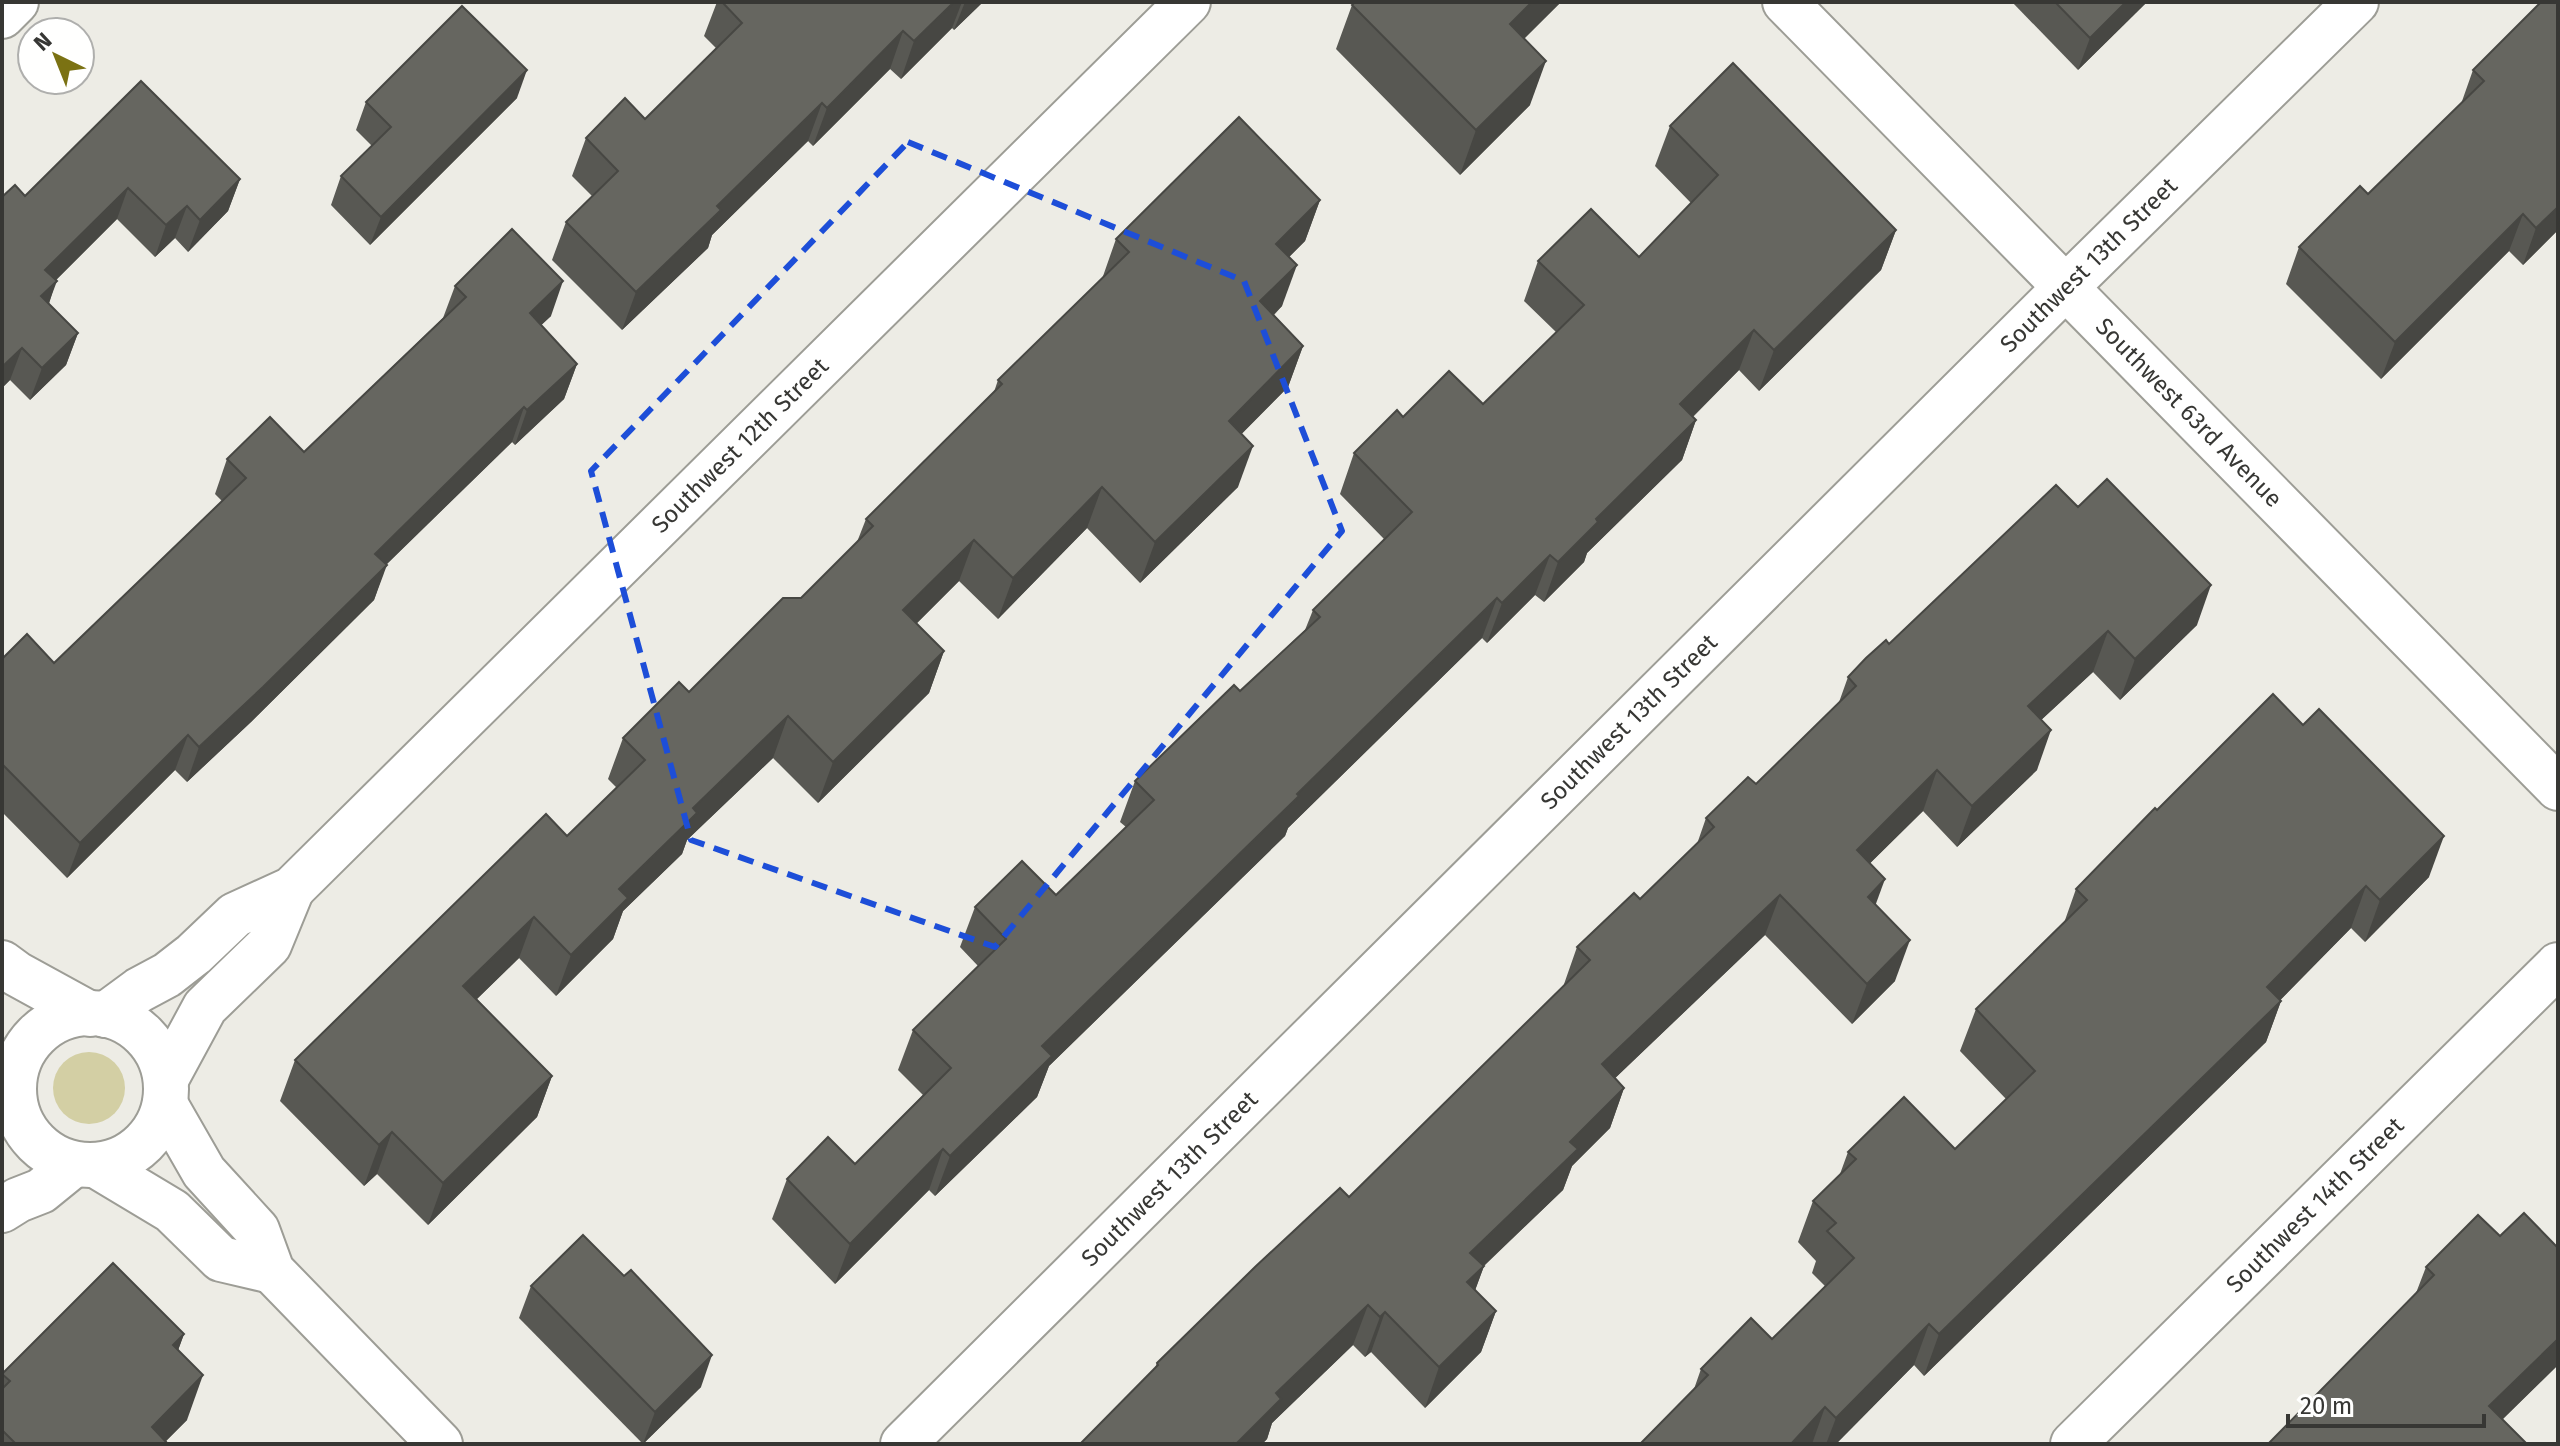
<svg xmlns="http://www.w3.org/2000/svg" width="2560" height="1446" font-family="'Fira Sans',sans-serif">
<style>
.green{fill:#d3cfa4}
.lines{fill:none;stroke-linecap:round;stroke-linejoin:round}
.street-casing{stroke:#9d9d96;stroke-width:48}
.street{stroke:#fff;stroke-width:44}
.wall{fill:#585853}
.shaded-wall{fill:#474743}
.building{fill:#666660;stroke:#474743;stroke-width:2}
.marked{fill:none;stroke:#1d4ed8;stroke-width:6;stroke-dasharray:16 10;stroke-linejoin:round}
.labels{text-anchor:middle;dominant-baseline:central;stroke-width:8;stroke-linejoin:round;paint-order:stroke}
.street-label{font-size:24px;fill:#373734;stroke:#fffffe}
</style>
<rect width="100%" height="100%" fill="#edece5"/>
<circle class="green" cx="89" cy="1088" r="36"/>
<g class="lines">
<defs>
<g id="street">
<path id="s1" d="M1785 2 2558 788"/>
<path d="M2 16 16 2"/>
<path d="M2 963 17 974 90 1014"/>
<circle cx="90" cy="1089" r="76"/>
<path id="s2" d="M105 1015 139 990 167 975 194 954 235 915 292 889 1188 2"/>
<path d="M166 1079 205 1007 269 945 292 889"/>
<path d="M165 1104 204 1172 257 1230 272 1271 440 1444"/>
<path d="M97 1166 172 1211 221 1259 272 1271"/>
<path d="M2 1210 18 1200 41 1191 73 1165"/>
<path id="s3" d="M903 1444 2065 288 2356 2"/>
<path id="s4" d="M2073 1444 2558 965"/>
</g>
</defs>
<use href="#street" class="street-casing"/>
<use href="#street" class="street"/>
</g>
<g class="wall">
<path d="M717 2H983L954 30 952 28 901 79 890 69 813 146 808 141 712 235 708 248 622 330 552 260 566 222 592 196 572 176 586 138 645 119 716 48 704 36Z"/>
<path d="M1355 2H1561L1524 39 1530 105 1460 175 1336 49 1352 5Z"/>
<path d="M2012 2H2147L2078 70Z"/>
<path d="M2541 2 2558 230 2523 265 2509 251 2381 379 2286 284 2299 247 2368 194 2461 104 2473 70Z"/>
<path d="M517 98 370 245 331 205 341 176 372 146 356 130 366 102Z"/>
<path d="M1670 126 1896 230 1881 270 1759 391 1739 370 1693 417 1696 420 1682 460 1587 553 1584 562 1544 602 1535 595 1487 643 1482 638 1288 828 1285 836 1049 1066 1037 1097 935 1196 929 1190 835 1284 772 1219 787 1179 855 1164 923 1095 898 1070 913 1030 978 966 960 947 975 907 1056 895 1126 827 1120 822 1135 781 1240 691 1305 630 1313 610 1384 539 1340 494 1354 453 1403 417 1483 404 1556 332 1524 301 1538 261 1639 257 1691 203 1655 166Z"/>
<path d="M240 179 228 211 188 252 175 238 155 257 117 219 56 280 49 304 78 333 66 365 30 400 10 380 2 388V197Z"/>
<path d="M1320 200 1305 241 1289 257 1282 306 1274 315 1303 346 1288 387 1241 434 1238 487 1140 583 1087 528 998 619 959 581 916 624 944 651 929 693 818 803 773 758 687 840 682 854 623 911 613 939 556 996 519 958 477 999 552 1076 537 1117 428 1225 377 1174 364 1186 280 1101 295 1060 567 836 617 788 608 779 623 738 689 692 801 598 857 542 866 519 994 392 998 380 1102 279 1116 239Z"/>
<path d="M455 286 551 316 541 325 577 364 564 399 515 445 512 442 386 565 374 600 251 722 187 782 175 770 67 878 2 812V659L54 663 222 501 215 494 227 459 304 452 443 318Z"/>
<path d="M2197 625 2120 700 2093 672 2041 720 2037 770 1957 847 1923 811 1870 863 1875 905 1895 981 1852 1024 1765 935 1615 1078 1624 1088 1610 1128 1572 1166 1563 1190 1484 1266 1475 1290 1496 1311 1481 1352 1425 1408 1371 1352 1365 1357 1353 1345 1272 1423 1267 1439 1262 1444H1080L1155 1368 1157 1363 1349 1197 1563 987 1577 947 1640 899 1697 844 1706 818 1756 784 1838 705 1848 677 1889 644Z"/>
<path d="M2157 810 2429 877 2365 942 2351 928 2280 1000 2281 1001 2266 1042 1924 1376 1914 1365 1836 1444H1640L1694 1389 1701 1369 1772 1339 1825 1286 1812 1273 1816 1261 1798 1242 1813 1201 1840 1174 1848 1152 1955 1149 2006 1099 1960 1051 1976 1009 2064 923 2076 889Z"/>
<path d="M2500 1236 2558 1248V1365L2503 1419 2268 1444 2416 1293 2426 1267Z"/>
<path d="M624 1276 701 1387 643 1444 519 1318 531 1286Z"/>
<path d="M184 1334 178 1350 187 1420 166 1441 168 1444H2V1374Z"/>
</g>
<g class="shaded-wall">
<path d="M954 2H962L952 28 901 79 914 41Z"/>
<path d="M965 2H983L954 30Z"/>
<path d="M1532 2H1561L1493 69 1510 24Z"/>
<path d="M2126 2H2147L2078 70 2090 38Z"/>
<path d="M903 31 890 69 813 146 827 108Z"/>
<path d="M1546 61 1530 105 1460 175 1476 130Z"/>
<path d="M527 70 517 98 370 245 381 217Z"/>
<path d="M822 103 808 141 712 235 708 248 622 330 636 292 717 206Z"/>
<path d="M240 179 228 211 188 252 200 220Z"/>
<path d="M128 188 117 219 34 302 45 270Z"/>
<path d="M1320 200 1305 241 1261 285 1276 244Z"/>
<path d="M187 206 175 238 155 257 166 225Z"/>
<path d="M2558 207V230L2523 265 2536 228Z"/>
<path d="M2523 214 2509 251 2381 379 2395 342Z"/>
<path d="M1896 230 1881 270 1759 391 1774 350Z"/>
<path d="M1297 265 1282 306 1245 342 1260 301Z"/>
<path d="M57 281 45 313 41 296Z"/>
<path d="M563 281 551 316 517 348 530 313Z"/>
<path d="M1754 330 1739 370 1665 444 1680 404Z"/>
<path d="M78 333 66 365 30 400 42 368Z"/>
<path d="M1303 346 1288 387 1214 462 1229 421Z"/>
<path d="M22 348 10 380 2 388V367Z"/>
<path d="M577 364 564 399 515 445 527 410Z"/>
<path d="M524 407 512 442 362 588 375 554Z"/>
<path d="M1696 420 1682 460 1587 553 1584 562 1544 602 1558 562 1596 519Z"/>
<path d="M1253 446 1238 487 1140 583 1155 542Z"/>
<path d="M1102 487 1087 528 998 619 1013 578Z"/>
<path d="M974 540 959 581 888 652 903 610Z"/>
<path d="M1550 555 1535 595 1487 643 1502 603Z"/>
<path d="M387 565 374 600 251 722 187 782 199 747Z"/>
<path d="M2211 585 2197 625 2120 700 2135 659Z"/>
<path d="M1497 598 1482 638 1288 828 1285 836 1049 1066 1037 1097 935 1196 950 1156 1042 1046 1297 794Z"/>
<path d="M2108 631 2093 672 2013 746 2028 706Z"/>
<path d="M944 651 929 693 818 803 833 762Z"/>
<path d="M788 716 773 758 687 840 682 854 623 911 613 939 556 996 571 955 619 889 693 808Z"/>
<path d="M2051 730 2037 770 1957 847 1972 806Z"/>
<path d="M188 735 175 770 67 878 80 843Z"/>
<path d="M1937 770 1923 811 1842 891 1857 850Z"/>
<path d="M2444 836 2429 877 2365 942 2380 900Z"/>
<path d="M1885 879 1870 920 1868 897Z"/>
<path d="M2366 886 2351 928 2252 1029 2267 987Z"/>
<path d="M1780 895 1765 935 1587 1105 1602 1064Z"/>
<path d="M534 917 519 958 448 1027 463 986Z"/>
<path d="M1910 940 1895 981 1852 1024 1867 984Z"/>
<path d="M2281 1001 2266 1042 1924 1376 1939 1334Z"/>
<path d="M552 1076 537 1117 428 1225 443 1183Z"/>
<path d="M1624 1088 1610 1128 1572 1166 1563 1190 1455 1293 1470 1253 1570 1142Z"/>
<path d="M392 1132 377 1174 364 1186 379 1145Z"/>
<path d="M943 1149 929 1190 835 1284 850 1244Z"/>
<path d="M1484 1266 1469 1307 1467 1282Z"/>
<path d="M1368 1305 1353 1345 1272 1423 1267 1439 1262 1444H1236L1276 1393Z"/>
<path d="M1496 1311 1481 1352 1425 1408 1439 1367Z"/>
<path d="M1385 1312 1371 1352 1365 1357 1380 1317Z"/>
<path d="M1929 1324 1914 1365 1836 1444H1826L1836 1418Z"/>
<path d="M184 1334 168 1378 173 1345Z"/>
<path d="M2558 1339V1365L2477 1444 2489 1406Z"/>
<path d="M712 1355 701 1387 643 1444 655 1412Z"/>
<path d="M203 1375 187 1420 163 1444 152 1427Z"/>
<path d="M1825 1407 1812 1444H1791Z"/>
</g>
<g class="building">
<path d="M722 2H954L914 41 903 31 827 108 822 103 717 206 721 210 636 292 566 222 618 171 586 138 625 98 645 119 742 23Z"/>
<path d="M1355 2H1532L1510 24 1546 61 1476 130 1352 5Z"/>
<path d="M2055 2H2126L2090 38Z"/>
<path d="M2541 2H2558V207L2536 228 2523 214 2395 342 2299 247 2360 186 2368 194 2484 81 2473 70Z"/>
<path d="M462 6 527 70 381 217 341 176 391 127 366 102Z"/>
<path d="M1733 63 1896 230 1774 350 1754 330 1680 404 1696 420 1596 519 1598 522 1558 562 1550 555 1502 603 1497 598 1297 794 1299 796 1042 1046 1052 1056 950 1156 943 1149 850 1244 787 1179 828 1137 855 1164 951 1068 913 1030 1006 939 975 907 1022 861 1056 895 1154 800 1135 781 1234 685 1240 691 1320 617 1313 610 1412 512 1354 453 1397 410 1403 417 1449 371 1483 404 1584 305 1538 261 1591 209 1639 257 1718 175 1670 126Z"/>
<path d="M141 81 240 179 200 220 187 206 166 225 128 188 45 270 57 281 41 296 78 333 42 368 22 348 2 367V197L15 185 25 196Z"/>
<path d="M1239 117 1320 200 1276 244 1297 265 1260 301 1303 346 1229 421 1253 446 1155 542 1102 487 1013 578 974 540 903 610 944 651 833 762 788 716 693 808 697 813 619 889 628 898 571 955 534 917 463 986 552 1076 443 1183 392 1132 379 1145 295 1060 546 814 567 836 645 760 623 738 679 682 689 692 783 598H801L873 526 866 519 1002 384 998 380 1129 252 1116 239Z"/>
<path d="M512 229 563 281 530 313 577 364 527 410 524 407 375 554 387 565 263 687 199 747 188 735 80 843 2 764V659L27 634 54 663 246 478 227 459 270 417 304 452 466 297 455 286Z"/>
<path d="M2107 479 2211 585 2135 659 2108 631 2028 706 2051 730 1972 806 1937 770 1857 850 1885 879 1868 897 1910 940 1867 984 1780 895 1602 1064 1624 1088 1570 1142 1578 1149 1470 1253 1484 1266 1467 1282 1496 1311 1439 1367 1385 1312 1380 1317 1368 1305 1276 1393 1281 1399 1236 1444 1234 1443 1233 1444H1080L1158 1365 1157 1363 1255 1267 1340 1188 1349 1197 1590 960 1577 947 1634 893 1640 899 1714 827 1706 818 1748 777 1756 784 1856 686 1848 677 1866 658 1886 640 1889 644 2056 485 2078 507Z"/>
<path d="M2273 694 2303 725 2319 709 2444 836 2380 900 2366 886 2267 987 2281 1001 1939 1334 1929 1324 1836 1418 1825 1407 1791 1444H1640L1708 1375 1701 1369 1751 1318 1772 1339 1854 1258 1827 1231 1836 1223 1813 1201 1856 1159 1848 1152 1904 1097 1955 1149 2035 1071 1976 1009 2087 900 2076 889 2155 808 2157 810Z"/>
<path d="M2524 1213 2558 1248V1339L2489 1406 2527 1444H2268L2434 1275 2426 1267 2478 1215 2500 1236Z"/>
<path d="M583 1235 624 1276 631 1270 712 1355 655 1412 531 1286Z"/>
<path d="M113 1263 184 1334 173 1345 203 1375 152 1427 168 1444H16L2 1430V1389L10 1381 2 1374Z"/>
</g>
<path class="marked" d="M908 142 1244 281 1342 531 995 947 691 840 591 471Z"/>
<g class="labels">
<g class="street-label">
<text stroke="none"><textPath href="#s3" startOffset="1672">Southwest 13th Street</textPath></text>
<text stroke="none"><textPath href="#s1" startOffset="576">Southwest 63rd Avenue</textPath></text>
<text stroke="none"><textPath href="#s2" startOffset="858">Southwest 12th Street</textPath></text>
<text stroke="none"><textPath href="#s3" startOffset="1024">Southwest 13th Street</textPath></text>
<text stroke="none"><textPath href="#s3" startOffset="376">Southwest 13th Street</textPath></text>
<text stroke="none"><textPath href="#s4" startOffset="340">Southwest 14th Street</textPath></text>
</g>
</g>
<rect width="2560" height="1446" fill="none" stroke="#373734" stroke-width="8"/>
<g transform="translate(56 56) rotate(317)"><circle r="38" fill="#fffffe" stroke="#afafad" stroke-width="2"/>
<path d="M0-6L14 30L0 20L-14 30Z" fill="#7b7213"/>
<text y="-12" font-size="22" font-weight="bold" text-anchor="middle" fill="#373734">N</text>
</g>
<path d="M2288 1414v12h196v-12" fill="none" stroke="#373734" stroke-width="4"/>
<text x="2300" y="1414" font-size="24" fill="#373734" stroke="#fffffe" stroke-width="6" paint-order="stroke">20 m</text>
</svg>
